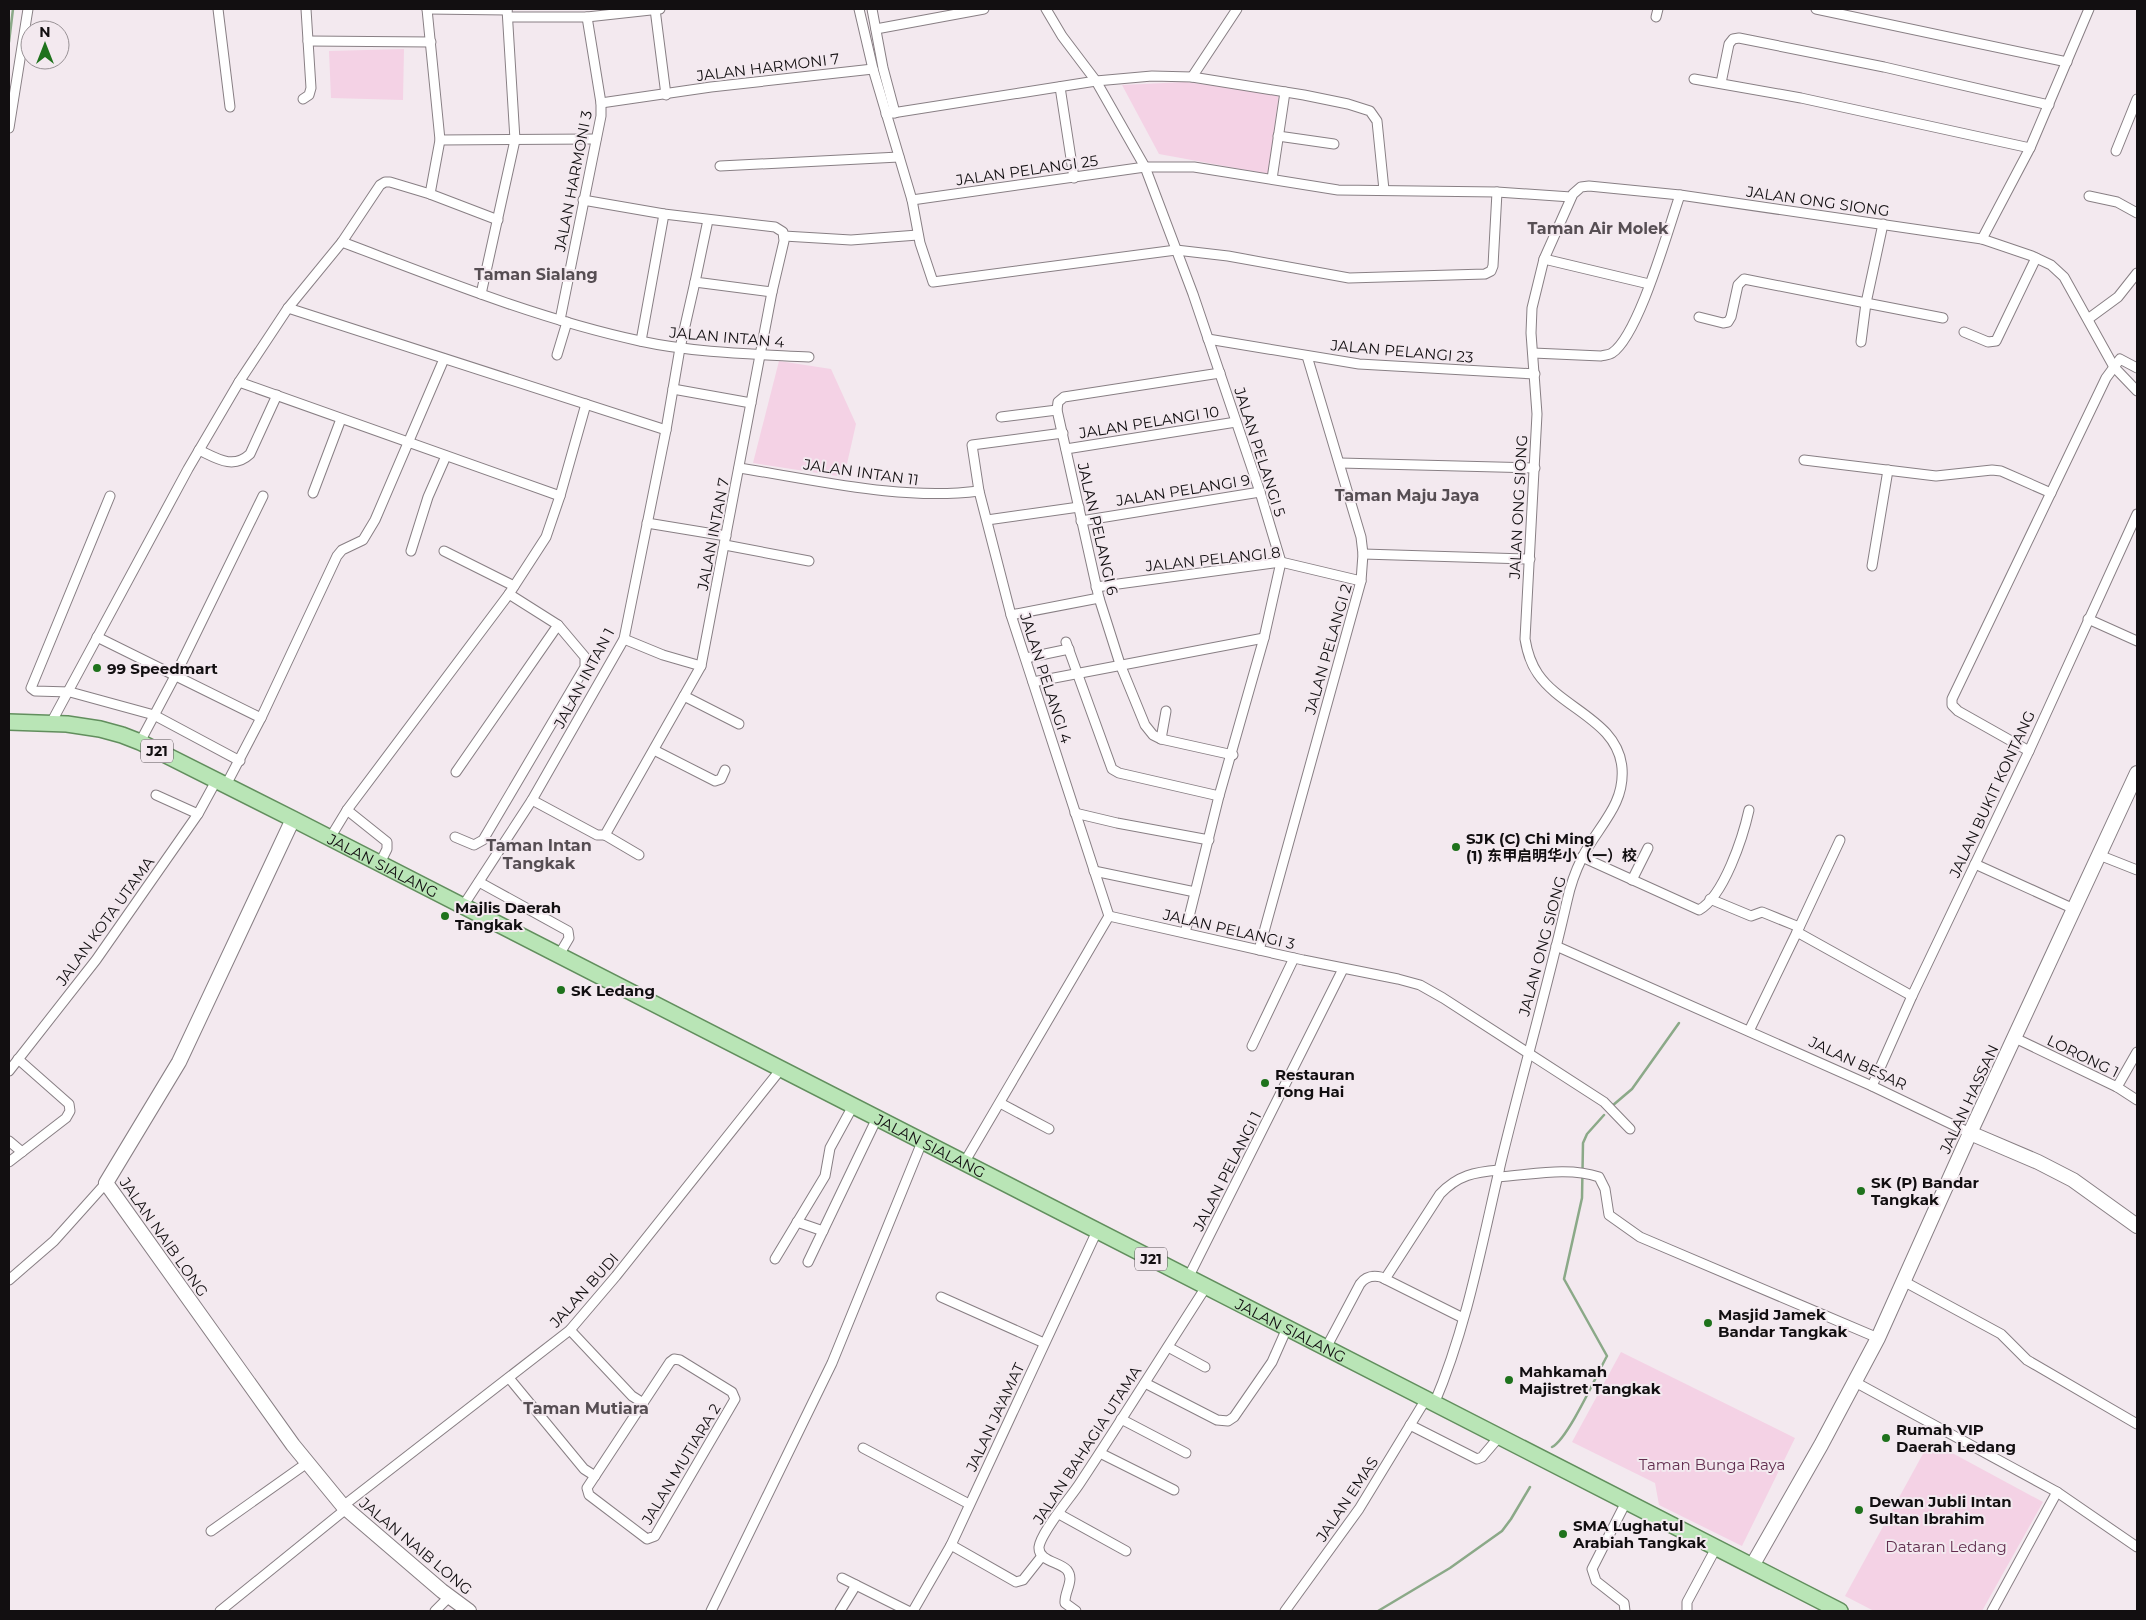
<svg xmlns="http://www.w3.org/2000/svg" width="2146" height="1620" font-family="Montserrat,'Noto Sans SC',sans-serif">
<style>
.green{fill:#f4d2e5}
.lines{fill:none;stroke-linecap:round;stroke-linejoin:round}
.stream{stroke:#8ba988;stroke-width:2.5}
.street-casing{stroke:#887f84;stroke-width:11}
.secondary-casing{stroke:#887f84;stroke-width:16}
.primary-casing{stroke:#618e5d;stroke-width:18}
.street{stroke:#fff;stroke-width:9}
.secondary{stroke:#fff;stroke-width:14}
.primary{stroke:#b9e5b6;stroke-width:15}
.poi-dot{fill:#1e721c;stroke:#f3e9ef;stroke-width:2}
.labels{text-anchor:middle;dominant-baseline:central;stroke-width:4;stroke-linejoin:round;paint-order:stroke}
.shield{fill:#f3e9ef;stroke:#565054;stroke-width:1}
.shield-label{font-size:14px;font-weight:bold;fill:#120f11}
.street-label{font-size:15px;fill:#120f11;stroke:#f3e9ef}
.poi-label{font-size:15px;font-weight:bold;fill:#120f11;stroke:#f3e9ef;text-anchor:start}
.park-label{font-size:15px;fill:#622e4f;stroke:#f3e9ef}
.neighbourhood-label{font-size:16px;font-weight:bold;fill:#564e53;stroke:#f3e9ef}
</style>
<rect width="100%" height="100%" fill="#f3e9ef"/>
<g class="green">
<path d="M404 49 403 100 331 98 329 51Z"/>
<path d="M1185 82 1279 94 1268 174 1159 154 1122 85Z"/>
<path d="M779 361 831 369 856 424 844 477 753 463Z"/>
<path d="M1621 1352 1795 1438 1742 1546 1659 1505 1655 1483 1572 1442Z"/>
<path d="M1930 1441 2043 1502 1982 1611H1874L1845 1596Z"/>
</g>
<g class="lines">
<g class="stream">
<path d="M9 42 13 9"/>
<path d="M1612 1106 1632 1089 1679 1023"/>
<path d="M1552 1447C1568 1439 1597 1374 1607 1356L1564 1279 1582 1198 1583 1143 1587 1134 1604 1115"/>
<path d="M1378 1611 1450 1568 1502 1531 1511 1519 1530 1487"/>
</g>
<defs>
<g id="street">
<path d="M218 9 230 107"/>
<path d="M427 9 440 140 430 194"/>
<path d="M427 9 507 10"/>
<path d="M655 9 666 95"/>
<path d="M859 9 873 69 912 200 920 243 933 282 1176 250 1228 256 1349 278 1485 274 1491 271 1493 266 1497 192"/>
<path d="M872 9 883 68 895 113"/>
<path d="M1046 9 1062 36 1096 81 1145 167 1193 294 1260 492 1281 562 1264 638 1219 796 1185 933"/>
<path d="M1816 9 2067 62"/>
<path d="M509 17H587L660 9"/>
<path d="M1656 17 1658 9"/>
<path d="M876 29 984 9"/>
<path d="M308 41 431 42"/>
<path d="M1192 77 1237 9"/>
<path d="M1694 79 1801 98 2030 148"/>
<path d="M1721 83 1729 44 1733 39 1739 38 1884 67 2049 105"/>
<path d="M1060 87 1074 178"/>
<path d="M303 99 309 95 311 88 306 9"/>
<path d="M601 103 711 87 873 69"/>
<path d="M886 114 1096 81 1152 76 1192 77 1304 95 1348 104 1370 111 1377 121 1384 190"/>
<path d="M9 128 28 9"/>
<path d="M1278 136 1334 144"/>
<path d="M440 140 596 139"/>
<path d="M2116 151 2137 99"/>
<path d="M720 166 899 157"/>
<path d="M1272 179 1285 92"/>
<path d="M2089 196 2117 202 2137 213"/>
<path d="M912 200 1145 167H1194L1338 190 1497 192 1571 197"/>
<path d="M708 220 695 282 772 292"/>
<path d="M784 236 851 240 918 235"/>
<path d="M1982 239 2030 148 2089 9"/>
<path d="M342 242C440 279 538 319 640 341 695 353 753 354 809 357"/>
<path d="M1544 259 1649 284"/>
<path d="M481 294 515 140 507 9"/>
<path d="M288 308 666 430"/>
<path d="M1699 317 1723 323 1728 322 1731 317 1738 285 1744 279 1866 303 1883 224"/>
<path d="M2088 319 2118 297 2137 273"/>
<path d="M560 320 601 116V103L587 17"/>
<path d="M1964 332 1988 342 1996 341 2036 258"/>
<path d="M1208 339 1359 364 1535 374"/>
<path d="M641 341 664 214"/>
<path d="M1861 342 1866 303 1943 318"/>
<path d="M1533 353 1601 356C1605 355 1609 355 1612 353 1639 335 1668 229 1680 195"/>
<path d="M557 355 567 322"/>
<path d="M1220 373 1064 397 1058 402 1057 410 1099 598 1120 664 1145 725 1153 735 1161 739 1233 755"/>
<path d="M239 382 560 496"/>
<path d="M673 389 751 403"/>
<path d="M1001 417 1057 410"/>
<path d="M1063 433 972 445 979 491 1011 615 1109 916"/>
<path d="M1066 449 1236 422"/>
<path d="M199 450C216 458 233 470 250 454L277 395"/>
<path d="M1804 460 1936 476 1992 470 2001 471 2051 493"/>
<path d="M1340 463 1535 468"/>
<path d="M739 468C817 480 901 501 979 491"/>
<path d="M313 493 341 419"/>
<path d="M110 496 31 688 35 691 70 692 154 715 240 761"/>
<path d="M987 520 1079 507"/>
<path d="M1081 521 1260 492"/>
<path d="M647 523 726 536"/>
<path d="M725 545 809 561"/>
<path d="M411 551 428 497 446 456"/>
<path d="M444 551 514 586"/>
<path d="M1363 554 1530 559"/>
<path d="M1872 566 1888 470"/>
<path d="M1096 587 1281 562 1361 581"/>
<path d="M1011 615 1099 598"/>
<path d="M2088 619 2137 641"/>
<path d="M97 637 261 718"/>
<path d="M624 639 663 655 701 666"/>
<path d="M1066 642 1112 769 1119 773 1219 796"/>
<path d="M1026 658 1069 649"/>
<path d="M1033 682 1264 638"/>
<path d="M684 696 739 724"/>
<path d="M51 723 188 469 239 382 288 308 342 242 380 185 385 182H390L430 194 498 220"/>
<path d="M1161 739 1166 711"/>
<path d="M140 742 175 676 263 496"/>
<path d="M654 750 715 781 721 779 725 770"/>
<path d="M2029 751 1958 711 1952 705V699L2106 378 2120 359 2137 368"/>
<path d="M456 772 558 625 509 594"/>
<path d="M226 785 261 718 337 556 342 550 363 540 375 520 444 359"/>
<path d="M156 795 198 814"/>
<path d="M532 800 597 835H605L701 666 772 292 784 241 783 232 775 227 664 214 583 200"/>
<path d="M347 810 387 842V849L380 863"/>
<path d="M1075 813 1117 823 1209 840"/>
<path d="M605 835 639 855"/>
<path d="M455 837 474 845 483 840 585 667V657L558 625"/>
<path d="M330 838 347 810 509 594 546 537 560 496 586 404"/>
<path d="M2099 855 2137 870"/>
<path d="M1582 857 1699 910C1724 896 1743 837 1749 810"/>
<path d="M1975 864 2074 909"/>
<path d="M1094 871 1195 892"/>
<path d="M1632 880 1648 848"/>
<path d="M479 882 568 931 569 938 559 955"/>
<path d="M1710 899 1751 916 1762 912 1799 927"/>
<path d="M463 906 532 800 624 639 666 430 680 348 695 282"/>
<path d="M1109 916 1303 960 1398 979 1420 985 1443 998 1604 1102 1630 1129"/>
<path d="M1797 932 1840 840"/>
<path d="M1556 946 1872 1086 1970 1133"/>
<path d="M1259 950 1361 581 1363 554 1361 537 1307 356"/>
<path d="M1749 1031 1797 932 1912 996"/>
<path d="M2015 1038 2117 1087 2137 1100"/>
<path d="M1252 1046 1294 958"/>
<path d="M9 1071 96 960 198 814 216 781"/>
<path d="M1872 1086 1912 996 2029 751 2137 514"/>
<path d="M2117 1087 2137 1052"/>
<path d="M1000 1103 1049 1129"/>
<path d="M9 1141 22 1152"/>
<path d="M9 1162 66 1118 70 1111 69 1104 18 1059"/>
<path d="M964 1163 1109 916"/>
<path d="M1498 1177C1530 1175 1568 1166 1599 1177L1605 1189 1609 1215 1640 1237 1878 1338"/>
<path d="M797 1222 823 1231"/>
<path d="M775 1259 825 1176 830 1148 853 1106"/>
<path d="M808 1262 877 1118"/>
<path d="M1188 1278 1343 969"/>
<path d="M1385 1279 1440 1194C1458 1175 1475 1172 1499 1170"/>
<path d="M9 1280 54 1241 106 1183"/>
<path d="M1905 1282 2001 1334 2027 1360 2137 1424"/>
<path d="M941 1297 1044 1343"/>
<path d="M570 1330 632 1396 643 1403"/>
<path d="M1168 1347 1205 1367"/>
<path d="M1326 1348 1360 1284C1365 1277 1372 1275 1381 1277L1463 1318"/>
<path d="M674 1359 680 1360 732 1392 735 1399 655 1536 647 1539 589 1495 587 1488 670 1362Z"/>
<path d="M509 1378 584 1469 595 1476"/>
<path d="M1855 1382 2057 1492 2137 1547"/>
<path d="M1145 1383 1217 1420 1228 1421 1234 1417 1272 1362 1287 1328"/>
<path d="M1434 1404C1467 1327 1482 1243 1501 1162 1522 1075 1547 989 1567 901 1570 887 1575 872 1582 858 1597 827 1625 806 1622 768 1618 721 1562 709 1538 674 1531 664 1527 651 1525 639L1537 414 1531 333 1532 308 1544 259 1573 194 1581 187 1589 186 1680 195 1982 239 2032 256 2051 265 2064 277 2114 367 2137 391"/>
<path d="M1121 1419 1186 1453"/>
<path d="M1410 1425 1477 1459 1482 1457 1499 1437"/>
<path d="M863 1448 969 1504"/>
<path d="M1100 1453 1174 1490"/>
<path d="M343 1506 570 1330 616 1276 781 1069"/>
<path d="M1059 1514 1126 1551"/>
<path d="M211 1531 307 1463"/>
<path d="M951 1545 1016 1582 1023 1580 1042 1556"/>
<path d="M842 1578 908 1611"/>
<path d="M220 1611 346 1509"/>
<path d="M435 1611 449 1597"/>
<path d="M711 1611 832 1363 922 1142"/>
<path d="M840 1611 856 1585"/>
<path d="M913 1611 951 1545 1097 1231"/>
<path d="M1076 1611 1065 1603C1064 1592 1075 1580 1067 1570 1060 1562 1038 1561 1039 1547 1041 1532 1071 1497 1080 1483 1123 1418 1164 1352 1206 1287"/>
<path d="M1285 1611 1359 1509 1426 1399"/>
<path d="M1625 1611 1624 1603 1596 1581 1592 1569 1626 1502"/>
<path d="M1687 1611V1602L1716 1548"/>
<path d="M1992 1611 2057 1492"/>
</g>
<g id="secondary">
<path d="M293 819 179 1062 106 1183 293 1445 343 1506 442 1591 469 1611"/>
<path d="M1970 1133 2038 1162 2073 1180 2137 1226"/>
<path d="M1752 1566 1821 1445 1878 1338 1970 1133 2137 773"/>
</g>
<g id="primary">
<path id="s1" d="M9 722 67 724 100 729 122 735 140 742 293 819 1840 1611"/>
</g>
</defs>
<use href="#street" class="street-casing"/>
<use href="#secondary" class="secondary-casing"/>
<use href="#primary" class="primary-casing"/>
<use href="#street" class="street"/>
<use href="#secondary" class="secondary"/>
<use href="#primary" class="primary"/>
</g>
<g class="poi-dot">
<circle cx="97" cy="668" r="5"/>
<circle cx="1456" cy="847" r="5"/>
<circle cx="445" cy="916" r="5"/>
<circle cx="561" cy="990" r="5"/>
<circle cx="1265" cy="1083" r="5"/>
<circle cx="1861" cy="1191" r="5"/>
<circle cx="1708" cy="1323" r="5"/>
<circle cx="1509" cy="1380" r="5"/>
<circle cx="1886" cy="1438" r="5"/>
<circle cx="1859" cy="1510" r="5"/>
<circle cx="1563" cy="1534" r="5"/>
</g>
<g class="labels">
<g class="shield">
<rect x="141" y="739.5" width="32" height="23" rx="4"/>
<rect x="1135" y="1247.5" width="32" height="23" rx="4"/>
</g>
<g class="shield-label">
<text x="157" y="751">J21</text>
<text x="1151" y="1259">J21</text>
</g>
<g class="street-label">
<text transform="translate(768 67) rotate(-7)">JALAN HARMONI 7</text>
<text transform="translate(1027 170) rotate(-8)">JALAN PELANGI 25</text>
<text transform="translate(573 181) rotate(-79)">JALAN HARMONI 3</text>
<text transform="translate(1818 201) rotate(8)">JALAN ONG SIONG</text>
<text transform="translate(727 337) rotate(5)">JALAN INTAN 4</text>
<text transform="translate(1402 351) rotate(5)">JALAN PELANGI 23</text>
<text transform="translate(1149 422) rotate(-9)">JALAN PELANGI 10</text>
<text transform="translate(1260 452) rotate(72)">JALAN PELANGI 5</text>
<text transform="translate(861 472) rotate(8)">JALAN INTAN 11</text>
<text transform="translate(1183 490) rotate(-9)">JALAN PELANGI 9</text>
<text transform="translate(1518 507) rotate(-87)">JALAN ONG SIONG</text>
<text transform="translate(1098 529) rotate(77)">JALAN PELANGI 6</text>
<text transform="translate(713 534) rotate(-79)">JALAN INTAN 7</text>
<text transform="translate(1213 559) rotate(-6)">JALAN PELANGI 8</text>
<text transform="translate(1328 649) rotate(-74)">JALAN PELANGI 2</text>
<text transform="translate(584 678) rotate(-62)">JALAN INTAN 1</text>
<text transform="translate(1046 678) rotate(72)">JALAN PELANGI 4</text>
<text transform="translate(1992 794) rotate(-65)">JALAN BUKIT KONTANG</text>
<text stroke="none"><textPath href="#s1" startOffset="406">JALAN SIALANG</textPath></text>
<text transform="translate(105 921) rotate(-54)">JALAN KOTA UTAMA</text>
<text transform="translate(1229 929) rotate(13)">JALAN PELANGI 3</text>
<text transform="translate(1542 946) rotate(-75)">JALAN ONG SIONG</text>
<text transform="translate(2083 1056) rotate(26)">LORONG 1</text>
<text transform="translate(1858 1063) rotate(25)">JALAN BESAR</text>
<text transform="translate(1969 1099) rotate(-65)">JALAN HASSAN</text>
<text stroke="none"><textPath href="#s1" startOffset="1021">JALAN SIALANG</textPath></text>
<text transform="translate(1227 1171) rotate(-63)">JALAN PELANGI 1</text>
<text transform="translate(164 1237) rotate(55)">JALAN NAIB LONG</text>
<text transform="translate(584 1290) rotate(-48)">JALAN BUDI</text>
<text stroke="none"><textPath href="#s1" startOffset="1426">JALAN SIALANG</textPath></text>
<text transform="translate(995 1417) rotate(-65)">JALAN JA'AMAT</text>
<text transform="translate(1087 1445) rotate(-57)">JALAN BAHAGIA UTAMA</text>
<text transform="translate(681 1464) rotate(-59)">JALAN MUTIARA 2</text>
<text transform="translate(1347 1499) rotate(-56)">JALAN EMAS</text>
<text transform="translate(416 1546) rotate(40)">JALAN NAIB LONG</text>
</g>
<g class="poi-label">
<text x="107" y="668">99 Speedmart</text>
<text x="1466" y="838">SJK (C) Chi Ming<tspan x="1466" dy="17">(1) 东甲启明华小（一）校</tspan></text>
<text x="455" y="907">Majlis Daerah<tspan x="455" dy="17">Tangkak</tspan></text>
<text x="571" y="990">SK Ledang</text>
<text x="1275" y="1074">Restauran<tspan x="1275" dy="17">Tong Hai</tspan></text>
<text x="1871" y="1182">SK (P) Bandar<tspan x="1871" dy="17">Tangkak</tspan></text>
<text x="1718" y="1314">Masjid Jamek<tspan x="1718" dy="17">Bandar Tangkak</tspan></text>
<text x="1519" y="1371">Mahkamah<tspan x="1519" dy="17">Majistret Tangkak</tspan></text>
<text x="1896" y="1429">Rumah VIP<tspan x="1896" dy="17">Daerah Ledang</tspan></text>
<text x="1869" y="1501">Dewan Jubli Intan<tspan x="1869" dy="17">Sultan Ibrahim</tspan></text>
<text x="1573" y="1525">SMA Lughatul<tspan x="1573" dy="17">Arabiah Tangkak</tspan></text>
</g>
<g class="park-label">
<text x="1712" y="1464">Taman Bunga Raya</text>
<text x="1946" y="1546">Dataran Ledang</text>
</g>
<g class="neighbourhood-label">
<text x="1598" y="228">Taman Air Molek</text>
<text x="536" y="274">Taman Sialang</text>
<text x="1407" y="495">Taman Maju Jaya</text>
<text x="539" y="845">Taman Intan<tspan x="539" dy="18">Tangkak</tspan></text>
<text x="586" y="1408">Taman Mutiara</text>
</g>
</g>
<rect width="2146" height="1620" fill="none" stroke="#120f11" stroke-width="20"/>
<g transform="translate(45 45)"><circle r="24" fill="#f3e9ef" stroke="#999296"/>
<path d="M0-4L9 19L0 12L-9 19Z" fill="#1e721c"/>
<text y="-8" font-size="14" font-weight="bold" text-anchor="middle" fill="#120f11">N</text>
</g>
</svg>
